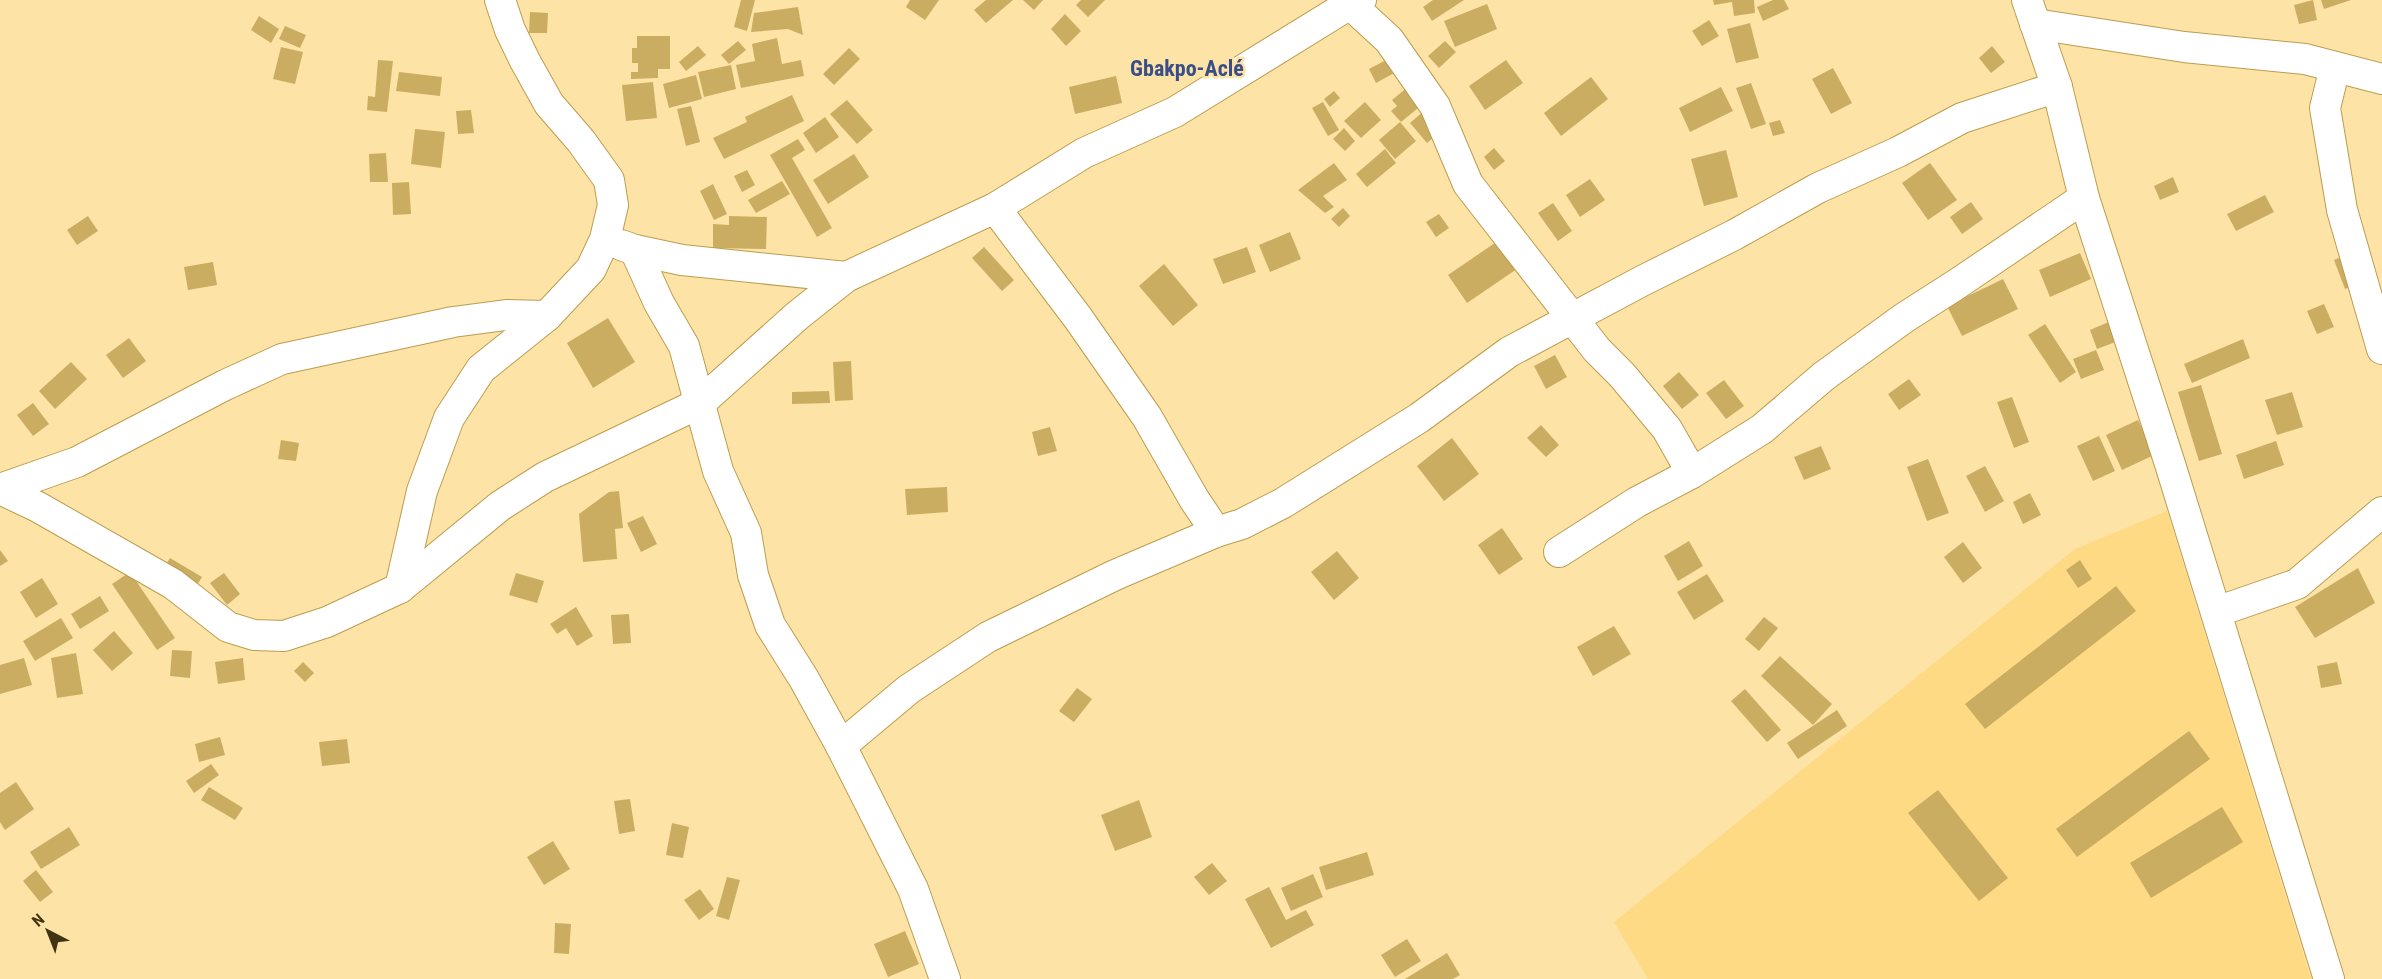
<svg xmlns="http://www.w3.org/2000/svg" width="2382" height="979" font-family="'Roboto Condensed',sans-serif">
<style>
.built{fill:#feda84}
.building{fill:#cbad62}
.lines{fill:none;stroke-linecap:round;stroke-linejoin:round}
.minor-casing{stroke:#bc9d50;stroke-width:32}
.minor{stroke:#fff;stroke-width:30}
.labels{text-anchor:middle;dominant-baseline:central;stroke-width:5;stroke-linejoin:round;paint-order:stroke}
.quarter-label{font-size:22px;font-weight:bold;fill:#394e88;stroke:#fde3a6}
</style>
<rect width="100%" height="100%" fill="#fde3a6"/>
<path class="built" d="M2167 511 2311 979H1648L1614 922 2075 549Z"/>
<g class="building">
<path d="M741 0H755L747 31 734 27Z"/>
<path d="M910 0H939L925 20 906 7Z"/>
<path d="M986 0H1013L986 23 974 10Z"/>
<path d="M1023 0H1043L1034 10Z"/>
<path d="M1081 0H1105L1088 17 1076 5Z"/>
<path d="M1433 0H1464L1432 21 1423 7Z"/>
<path d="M1713 0H1754L1755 13 1734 16 1732 2 1714 5Z"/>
<path d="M1773 0H1784L1789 9 1763 21 1757 7Z"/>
<path d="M2313 0 2317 20 2299 24 2294 5Z"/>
<path d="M2321 0H2351L2324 9Z"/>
<path d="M1487 4 1497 29 1455 47 1444 21Z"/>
<path d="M798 7 803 35 788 29 751 32 754 13Z"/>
<path d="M530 12 548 13 547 33H529Z"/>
<path d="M1065 14 1081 31 1066 46 1051 29Z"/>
<path d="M259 16 279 29 271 43 251 30Z"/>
<path d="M1709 20 1719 36 1702 46 1692 31Z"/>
<path d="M1750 23 1759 58 1736 63 1727 29Z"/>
<path d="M285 26 306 35 300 48 279 39Z"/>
<path d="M637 36H670V69H658V78L631 79V72H638V63H632V48H637Z"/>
<path d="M777 38 782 64 801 60 804 76 741 88 736 65 755 61 752 44Z"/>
<path d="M738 41 746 50 729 64 721 55Z"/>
<path d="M1445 41 1456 52 1439 68 1428 56Z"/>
<path d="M698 46 706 55 686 71 679 62Z"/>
<path d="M1992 46 2005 62 1991 73 1979 58Z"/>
<path d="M281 47 303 52 295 84 273 79Z"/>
<path d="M849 48 860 59 834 85 823 74Z"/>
<path d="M1388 59 1396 72 1376 83 1369 69Z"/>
<path d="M378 60 393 61 387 112 367 110 368 96 375 97Z"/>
<path d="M1506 60 1523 83 1485 110 1469 86Z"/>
<path d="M731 65 736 89 704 97 698 72Z"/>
<path d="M1833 68 1852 103 1831 114 1812 79Z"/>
<path d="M399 72 442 77 440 96 396 91Z"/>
<path d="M696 75 702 99 669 108 663 84Z"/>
<path d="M1116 76 1122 103 1075 114 1069 87Z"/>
<path d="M1591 77 1608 99 1561 136 1544 113Z"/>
<path d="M653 82 657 118 626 121 622 85Z"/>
<path d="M1751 83 1766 124 1751 129 1736 88Z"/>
<path d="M1409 86 1423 104 1401 122 1391 111 1397 106 1392 100Z"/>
<path d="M1721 87 1733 111 1690 132 1679 108Z"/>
<path d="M1334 91 1340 98 1330 107 1324 99Z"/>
<path d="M792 95 804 121 724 159 713 138 747 122 745 117Z"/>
<path d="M847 100 873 130 857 144 830 114Z"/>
<path d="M1323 102 1339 130 1328 136 1312 108Z"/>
<path d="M1365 102 1381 120 1361 138 1344 121Z"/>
<path d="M691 106 700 142 686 146 677 109Z"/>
<path d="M471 110 474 133 458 134 456 111Z"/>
<path d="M1424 111 1441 131 1427 143 1410 123Z"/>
<path d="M825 117 839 137 816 153 803 133Z"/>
<path d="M1780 120 1785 133 1773 136 1769 123Z"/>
<path d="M1400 122 1416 141 1395 159 1379 140Z"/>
<path d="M1344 128 1355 141 1345 151 1333 139Z"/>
<path d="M415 129 445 132 441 168 411 164Z"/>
<path d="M798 139 805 150 792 158 832 228 817 237 770 155Z"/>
<path d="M1494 148 1505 161 1494 170 1484 157Z"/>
<path d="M1385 149 1396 163 1367 187 1356 174Z"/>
<path d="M1726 150 1738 197 1704 206 1691 159Z"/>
<path d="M386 153 388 182H370L369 154Z"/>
<path d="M854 154 869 177 828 204 813 180Z"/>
<path d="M1334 163 1347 180 1323 196 1334 207 1325 213 1298 190Z"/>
<path d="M1930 163 1957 200 1928 220 1902 183Z"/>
<path d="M747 170 755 185 742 192 734 176Z"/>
<path d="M2173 177 2179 192 2160 200 2154 186Z"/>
<path d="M1590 179 1605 200 1580 217 1566 195Z"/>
<path d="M782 181 790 194 756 213 748 200Z"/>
<path d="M409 182 411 214 393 215 392 183Z"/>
<path d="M713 184 727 214 714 220 700 191Z"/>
<path d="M2265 195 2274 212 2236 231 2227 214Z"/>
<path d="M1971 202 1983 219 1962 234 1950 217Z"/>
<path d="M1553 203 1572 231 1558 241 1538 213Z"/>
<path d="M1343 208 1350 216 1339 227 1331 219Z"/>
<path d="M1439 214 1449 228 1436 237 1426 222Z"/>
<path d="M88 216 98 231 77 245 67 230Z"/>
<path d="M729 216 767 217 766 249 713 248V224L729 225Z"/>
<path d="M1290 232 1301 259 1270 272 1259 245Z"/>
<path d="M1508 234 1527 262 1467 303 1448 275Z"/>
<path d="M984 247 1014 280 1002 291 972 258Z"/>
<path d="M1247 247 1256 272 1223 284 1213 259Z"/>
<path d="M2359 250 2360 283 2345 289 2334 260Z"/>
<path d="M2080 253 2091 279 2050 297 2039 270Z"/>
<path d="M213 262 217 285 188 290 184 267Z"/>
<path d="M1164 264 1198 305 1173 326 1139 286Z"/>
<path d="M2003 279 2018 309 1962 336 1947 306Z"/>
<path d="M2324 304 2334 327 2317 334 2307 311Z"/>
<path d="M608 318 635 362 593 388 567 343Z"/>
<path d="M2111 321 2118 341 2097 349 2090 330Z"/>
<path d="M2045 324 2076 372 2060 383 2028 335Z"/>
<path d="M129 338 146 361 123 378 106 355Z"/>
<path d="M2243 339 2250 358 2192 383 2184 364Z"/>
<path d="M2096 350 2104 370 2081 379 2073 359Z"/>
<path d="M1555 355 1567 377 1546 389 1534 366Z"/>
<path d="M851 361 853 400 835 401 833 362Z"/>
<path d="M71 362 87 379 55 409 39 391Z"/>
<path d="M1679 372 1699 395 1682 409 1663 386Z"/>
<path d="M1909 379 1921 395 1899 410 1888 394Z"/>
<path d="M1724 380 1744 406 1726 419 1706 393Z"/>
<path d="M2201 385 2222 454 2199 461 2178 392Z"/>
<path d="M829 391 830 403 792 404V392Z"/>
<path d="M2292 392 2303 427 2277 435 2265 400Z"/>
<path d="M2012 397 2029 442 2014 448 1997 402Z"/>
<path d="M33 403 49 424 33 436 17 415Z"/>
<path d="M2138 420 2154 455 2122 470 2106 435Z"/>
<path d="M1541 425 1559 445 1546 457 1527 438Z"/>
<path d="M1050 427 1057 451 1038 456 1032 432Z"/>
<path d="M2099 436 2115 471 2093 481 2077 446Z"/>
<path d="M1452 438 1479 474 1444 501 1417 466Z"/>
<path d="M281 440 299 443 296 461 278 459Z"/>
<path d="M2276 441 2284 465 2244 479 2236 455Z"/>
<path d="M1821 446 1831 469 1804 480 1794 457Z"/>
<path d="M1928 459 1949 513 1927 521 1907 467Z"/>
<path d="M1985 466 2004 501 1985 512 1966 476Z"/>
<path d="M947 487 948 512 907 515 905 489Z"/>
<path d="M619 491 623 528 615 529 617 559 583 562 579 514 609 492Z"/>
<path d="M2030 493 2041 515 2023 524 2013 502Z"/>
<path d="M643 516 657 544 641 552 627 523Z"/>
<path d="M1502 528 1523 559 1499 575 1478 545Z"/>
<path d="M1689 541 1703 566 1678 581 1664 556Z"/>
<path d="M1963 542 1982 568 1963 583 1944 557Z"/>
<path d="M0 550 8 561 0 566Z"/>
<path d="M1337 551 1359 578 1334 600 1311 572Z"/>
<path d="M170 558 202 577 193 592 161 573Z"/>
<path d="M2080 560 2092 579 2078 588 2066 570Z"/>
<path d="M2358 568 2375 603 2315 638 2295 607Z"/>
<path d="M130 572 175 638 157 650 112 584Z"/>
<path d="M224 573 240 594 227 605 210 583Z"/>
<path d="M516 573 544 581 537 603 509 595Z"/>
<path d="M1707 574 1724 601 1694 620 1677 592Z"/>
<path d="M42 578 58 604 36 618 20 592Z"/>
<path d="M2116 586 2136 611 1985 729 1965 704Z"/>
<path d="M100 596 109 611 80 629 71 614Z"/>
<path d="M576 607 593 636 577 646 566 628 557 634 550 624Z"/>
<path d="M629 614 631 643 613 644 611 615Z"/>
<path d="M1764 617 1778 628 1759 651 1745 639Z"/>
<path d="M61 618 73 638 35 661 23 641Z"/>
<path d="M1614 626 1631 654 1593 676 1577 647Z"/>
<path d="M114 631 133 653 112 671 93 650Z"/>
<path d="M172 650 192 651 190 678 170 676Z"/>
<path d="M76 653 83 694 57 698 51 658Z"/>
<path d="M1780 656 1832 704 1813 725 1761 676Z"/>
<path d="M24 658 32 685 0 694V665Z"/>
<path d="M243 658 245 680 218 684 215 662Z"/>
<path d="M303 662 314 673 305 682 294 671Z"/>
<path d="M2337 662 2342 684 2321 688 2317 666Z"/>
<path d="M1077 688 1092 699 1074 722 1059 711Z"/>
<path d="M1745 689 1781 730 1767 742 1731 701Z"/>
<path d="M1837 710 1847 726 1798 759 1787 743Z"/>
<path d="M2189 731 2210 759 2077 857 2056 829Z"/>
<path d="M220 737 225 755 199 762 195 744Z"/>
<path d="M347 739 350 763 322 766 319 742Z"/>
<path d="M211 764 219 775 194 793 186 781Z"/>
<path d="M16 782 34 809 5 830 0 822V793Z"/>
<path d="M209 787 243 808 235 820 201 800Z"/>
<path d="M1938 790 2008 878 1979 901 1908 813Z"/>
<path d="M630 799 635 831 619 834 614 801Z"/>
<path d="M1139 800 1152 837 1115 851 1101 815Z"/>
<path d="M2222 807 2243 842 2151 898 2130 863Z"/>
<path d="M672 823 689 827 683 858 666 855Z"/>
<path d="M69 827 80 845 41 869 30 852Z"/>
<path d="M553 841 570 869 544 885 527 857Z"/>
<path d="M1367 852 1374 875 1326 890 1319 867Z"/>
<path d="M1212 863 1227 881 1209 895 1194 877Z"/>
<path d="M36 870 53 892 40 902 23 881Z"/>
<path d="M1313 874 1323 897 1291 911 1281 888Z"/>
<path d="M727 877 740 880 729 920 716 916Z"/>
<path d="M1269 887 1286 920 1306 910 1314 925 1271 948 1245 899Z"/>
<path d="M700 889 714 909 699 920 684 900Z"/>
<path d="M555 923 571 924 569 954 554 953Z"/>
<path d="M905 931 919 964 888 977 874 944Z"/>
<path d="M1407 939 1421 961 1395 977 1381 955Z"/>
<path d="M1447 953 1460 975 1453 979H1405Z"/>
</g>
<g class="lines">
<defs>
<g id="minor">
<path d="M2027 0 2057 87 2084 198 2170 464 2329 979"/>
<path d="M1350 4 1389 40 1435 106 1468 184 1597 350 1622 375 1667 429 1692 473"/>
<path d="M2035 24 2184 47 2305 59 2382 79"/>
<path d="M2335 67 2325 108 2342 210 2382 349"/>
<path d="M995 208 1078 318 1147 417 1194 499 1216 532"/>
<path d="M621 245 635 250 682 260 846 277"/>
<path d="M635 250 659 303 684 346 718 471 746 533 753 575 770 625 804 679 841 746 913 889 945 979"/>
<path d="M0 489 38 507 173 584 228 627 254 635 284 636 327 622 400 588 500 506 545 477 700 403 797 316 846 277 995 208 1084 153 1175 112 1350 4 1361 0"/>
<path d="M0 489 77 462 225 385 282 359 453 322 506 315 547 316"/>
<path d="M1559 552 1637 502 1692 473 1762 429 1824 376 1904 318 1957 284 2084 198"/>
<path d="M400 588 422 491 449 418 481 369 547 316 591 269 605 239 613 205 609 180 581 141 549 104 525 61 510 30 500 0"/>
<path d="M2216 612 2297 584 2382 512"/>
<path d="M841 746 909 689 988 637 1115 575 1216 532 1242 524 1283 503 1419 418 1509 352 1642 281 1734 235 1818 188 1898 152 1962 118 2057 87"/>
</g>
</defs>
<use href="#minor" class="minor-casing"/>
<use href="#minor" class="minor"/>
</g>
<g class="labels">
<g class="quarter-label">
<text x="1187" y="68">Gbakpo-Aclé</text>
</g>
</g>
<g transform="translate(48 931) rotate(318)" stroke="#fde3a6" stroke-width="4.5" paint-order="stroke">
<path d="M0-4.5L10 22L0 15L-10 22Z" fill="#413413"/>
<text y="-9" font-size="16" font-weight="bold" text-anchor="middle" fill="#413413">N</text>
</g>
</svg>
